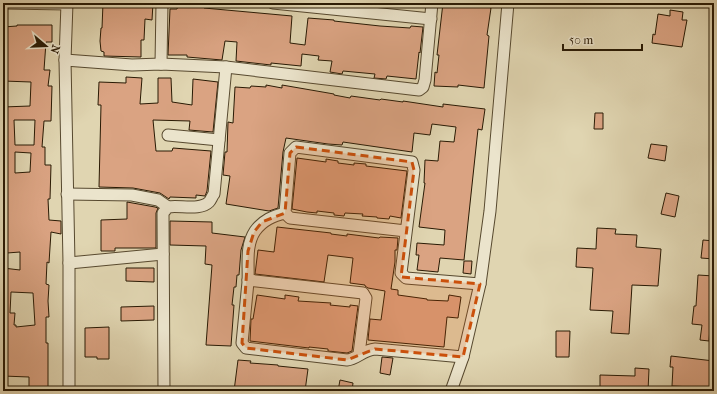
<svg xmlns="http://www.w3.org/2000/svg" width="717" height="394" font-family="'IM FELL French Canon',serif">
<style>
.building{fill:#daa382;stroke:#291a04;fill-rule:evenodd}
.lines{fill:none;stroke-linecap:round;stroke-linejoin:round}
.street-casing{stroke:#57492f;stroke-width:13}
.street{stroke:#ebe4cc;stroke-width:11}
.marked{fill:#cb500b;fill-opacity:0.2;stroke:#cb500b;stroke-width:3;stroke-dasharray:8 5;stroke-linejoin:round}
</style>
<rect width="100%" height="100%" fill="#e0d5b1"/>
<filter id="stains"><feTurbulence type="fractalNoise" baseFrequency=".005" numOctaves="4"/><feColorMatrix values="0 0 0 0 .2 0 0 0 0 .09 0 0 0 0 .02 0 0 0 .5 -.17"/></filter>
<radialGradient id="worn" r=".72"><stop offset=".6" stop-color="#630" stop-opacity="0"/><stop offset="1" stop-color="#630" stop-opacity=".3"/></radialGradient>
<g class="building">
<path d="M103 3H153L152 20 145 19 144 40H141V57L104 56V52L101 51 100 41 101 28H102Z"/>
<path d="M443 3 469 6 470 3H490V8H491L487 35 489 36 484 88 458 85V87L434 86 435 72 437 73 439 55H437Z"/>
<path d="M191 5 204 6V8L292 16 290 43 305 45 308 18 334 20V21L380 26 410 28 411 26 423 27 420 53 419 52 416 79 387 76 386 79 374 78 375 74 343 71 342 74 330 72 332 61 318 60 319 56 302 54 301 66 271 63V65L236 61 237 42 225 41 222 60 187 57V55H168L170 9H177L178 6 191 7Z"/>
<path d="M670 10 683 12 682 20H687L682 47 652 43 653 34 655 35 658 14 670 16Z"/>
<path d="M17 25H52V42H46L44 70H50L48 86H52L51 121H44L42 147H45V165H51L50 199H48L49 220 61 221V234L51 232 49 263 47 262 46 284 49 285 48 301 49 317H46V343H48V391H29V377L3 376V268L20 270V252L7 253 6 243H3V107L30 106 31 82 3 81V27L17 26ZM14 120H35L34 145H15ZM15 152 31 153 30 172 15 173ZM11 292 33 293 35 325 16 327V325H14L15 313H10Z"/>
<path d="M126 77 142 78 140 104 158 103V78H171L172 102 192 105 193 79 218 82 213 132 189 130 190 121 153 120 156 151H172L173 148 211 151 207 191 205 196 196 195V198L170 197 169 199 160 193 133 188 99 187 101 105H98L99 82 126 83Z"/>
<path d="M266 85 282 88V85L334 94V95L350 98 351 96 380 100 381 99 403 102V101L443 107V104L485 109 482 130 478 129 464 260 440 258 438 272 417 270 419 255H416L417 243 444 245 445 230 419 227 425 183H424L425 160 438 161 440 141 454 142 456 127 432 124 430 135 414 133 412 152 343 142 342 145 328 144 286 138 283 152 278 208 269 211 226 204 230 176 223 175 225 152H227L228 122 233 123 235 87 250 88 251 86 266 87Z"/>
<path d="M595 113H603V129H594Z"/>
<path d="M651 144 667 146 665 161 648 158Z"/>
<path d="M297 158 326 162V159L338 161V163L354 165V163L366 164V166L407 171 401 218 390 216 389 219 377 218V217L362 216 363 214 345 213 344 216 334 215V213L317 211V213L307 212 292 209Z"/>
<path d="M666 193 679 196 675 217 661 214Z"/>
<path d="M127 202 155 207 158 208 156 213V248H115V251H101V220L127 219Z"/>
<path d="M170 221 212 222V233L245 237 241 250 239 275H237L236 287H234L232 305H234L231 346 206 345 212 265 205 264 206 246 170 245Z"/>
<path d="M277 227 331 233V234L347 236V234L379 238 380 237 398 238 397 250H395V262L391 289 398 290V295L427 299V300L448 301 449 295 461 297 458 318 447 317 444 347 368 340 370 319 381 320 385 291 368 288 365 286V285L350 283 353 258 328 255 324 282 255 274 258 250 274 252Z"/>
<path d="M597 228 616 229 615 234 637 235 636 247 661 249 658 286 632 285 629 334 611 333 613 311 590 310 593 268 576 267 577 248 596 249Z"/>
<path d="M703 240 714 241V259L701 258Z"/>
<path d="M464 261H472L471 274 463 273Z"/>
<path d="M126 268H154V282L126 281Z"/>
<path d="M698 275 714 276V327H710L709 341 700 340 702 325 692 324 694 306H696Z"/>
<path d="M257 295 285 299V295L299 297 298 301 331 303 330 305 350 307V305L358 306 352 351 347 353 328 351V349L309 347V348L250 341 251 319H253Z"/>
<path d="M154 306V320L121 321V307Z"/>
<path d="M109 327V359H97V357H85V328Z"/>
<path d="M556 331H570L569 357H556Z"/>
<path d="M671 356 714 361V388L672 386 673 367H670Z"/>
<path d="M382 357 393 358 390 375 380 373Z"/>
<path d="M238 360 251 361 250 363 278 365V366L308 369 305 391H234Z"/>
<path d="M635 368 649 369 648 391H600V375L635 376Z"/>
<path d="M340 380 353 383 352 391H338Z"/>
</g>
<g class="lines">
<defs>
<g id="street">
<path d="M5 3 67 4"/>
<path d="M67 3 65 60 69 263V391"/>
<path d="M273 3 431 19"/>
<path d="M65 60 132 65 161 64 226 67 419 90 423 87 425 80 432 3"/>
<path d="M161 64 162 3"/>
<path d="M168 135 219 140"/>
<path d="M67 194 132 195 158 200 168 207"/>
<path d="M285 213C273 216 263 220 255 231 245 246 249 265 248 282 246 303 244 323 242 343L246 348 347 360C357 359 363 350 375 349L463 357"/>
<path d="M406 231 290 218 285 213 290 153 296 147 412 162 414 170 401 273 406 278 480 284"/>
<path d="M69 263 163 254"/>
<path d="M248 280 363 293 366 298 359 354"/>
<path d="M164 391 163 213 168 207C180 205 200 211 209 202 211 200 212 196 214 194L226 67"/>
<path d="M451 391 463 357 480 284 490 211 508 3"/>
</g>
</defs>
<use href="#street" class="street-casing"/>
<use href="#street" class="street"/>
</g>
<path class="marked" d="M296 147 412 162 414 170 401 277 480 284 463 357 375 349 347 360 246 348 242 343 248 251 254 232 262 222 285 213 290 153Z"/>
<rect width="717" height="394" fill="none" stroke="#e0d5b1" stroke-width="16"/>
<rect x="4" y="4" width="709" height="386" fill="none" stroke="#291a04" stroke-width="2"/>
<rect x="8" y="8" width="701" height="378" fill="none" stroke="#291a04"/>
<g transform="translate(46 46) rotate(109)" stroke="#ebe4cc" stroke-width="3" paint-order="stroke">
<path d="M0-3L7 15L0 10L-7 15Z" fill="#291a04"/>
<text y="-6" font-size="11" font-weight="bold" text-anchor="middle" fill="#291a04">N</text>
</g>
<path d="M563 44v6h79v-6" fill="none" stroke="#291a04" stroke-width="2"/>
<text x="569" y="44" font-size="12" fill="#291a04" stroke="#ebe4cc" stroke-width="3" paint-order="stroke">50 m</text>
<rect width="100%" height="100%" filter="url(#stains)"/>
<rect width="100%" height="100%" fill="url(#worn)"/>
</svg>
